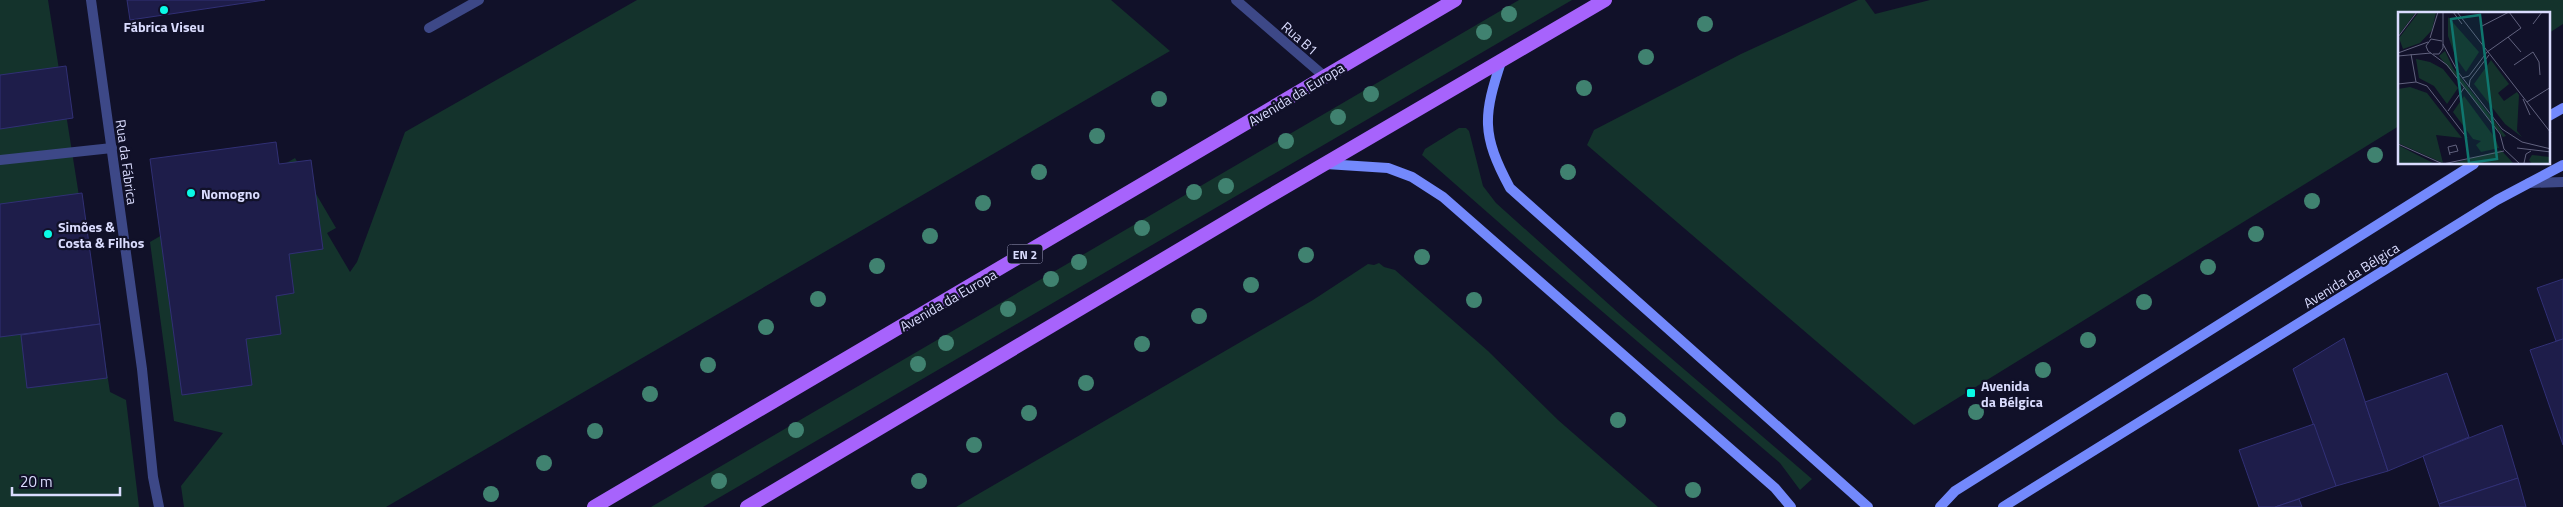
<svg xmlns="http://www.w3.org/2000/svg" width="2563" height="507" font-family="'Titillium Web',sans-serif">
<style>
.green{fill:#14332c}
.building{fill:#1e1d4a;stroke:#313075}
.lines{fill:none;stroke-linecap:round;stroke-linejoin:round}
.service{stroke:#3d4887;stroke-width:10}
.minor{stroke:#3d4887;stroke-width:10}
.secondary{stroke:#7389fc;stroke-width:10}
.primary{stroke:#a763fc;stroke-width:14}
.tree{fill:#408270}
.poi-dot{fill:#0afae6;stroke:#111129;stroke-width:2}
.labels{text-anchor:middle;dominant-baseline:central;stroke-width:4.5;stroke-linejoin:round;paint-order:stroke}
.shield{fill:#111129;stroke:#9e9fbe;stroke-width:1}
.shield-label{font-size:12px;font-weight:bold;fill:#dadcfe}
.poi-label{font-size:14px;font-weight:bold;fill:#dadcfe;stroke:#111129;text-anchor:start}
.street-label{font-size:14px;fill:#dadcfe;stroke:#111129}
.inset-road{fill:none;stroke:#61627e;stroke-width:1}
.view{fill:#0f766e;fill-opacity:0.15;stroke:#0f766e;stroke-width:2.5}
.inset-edge{fill:none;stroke:#dadcfe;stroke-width:2.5}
</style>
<rect width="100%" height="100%" fill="#111129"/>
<g class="green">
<path d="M0 0H48L110 392 126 400 139 507H0Z"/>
<path d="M637 0H1111L1170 51 386 507H184L181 486 223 433 174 421 150 242 295 158 336 228 327 233 350 272 357 262 405 132Z"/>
<path d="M1519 0H1572L703 507H651Z"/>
<path d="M1858 0H1865L1875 14 1930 0H2563V24L2549 33V14H2399V126L1914 425 1587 145 1594 130 1741 54Z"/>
<path d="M1459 128H1466L1469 131 1483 186 1496 203 1622 316 1812 479 1800 490 1780 463 1536 255 1422 155 1425 149Z"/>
<path d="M1379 263 1384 267 1395 270 1488 351 1558 420 1658 507H956L1313 300 1368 264 1374 265Z"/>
</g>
<g class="building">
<path d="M127 0H265L130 20Z"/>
<path d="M66 66 73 118 0 129V75Z"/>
<path d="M276 142 279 164 311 160 323 249 289 254 294 293 276 296 281 334 246 339 252 385 182 395 150 159Z"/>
<path d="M82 193 100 324 0 337V204Z"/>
<path d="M2563 279V339L2556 341 2537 288Z"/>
<path d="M100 324 107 378 27 388 21 335Z"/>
<path d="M2344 338 2388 471 2336 486 2293 369Z"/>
<path d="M2563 339V445L2530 350Z"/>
<path d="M2447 373 2469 437 2388 471 2365 402Z"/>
<path d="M2314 424 2336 486 2275 507H2259L2239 450Z"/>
<path d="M2502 425 2518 478 2439 504 2423 456Z"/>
<path d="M2518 478 2526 507H2440L2439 504Z"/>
<path d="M2299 499 2302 507H2275Z"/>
</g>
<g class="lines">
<path class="service" d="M0 160 112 148"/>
<g class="minor">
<path d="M91 0 142 369 153 477 159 507"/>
<path d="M1236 0 1324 76"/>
<path d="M429 28 479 0"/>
<path d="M2529 183 2563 182"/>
</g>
<g class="secondary">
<path d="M1502 59C1483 116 1481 134 1510 188L1868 507"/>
<path d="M2549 116 2563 108"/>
<path d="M1326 164 1388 168 1412 177 1443 197 1775 488 1791 507"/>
<path d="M1940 507 1955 491 2474 164"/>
<path d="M2003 507 2497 200 2563 165"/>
</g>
<g class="primary">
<path d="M594 507 1455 0"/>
<path d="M747 507 1263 200 1605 0"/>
</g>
</g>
<g class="tree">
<circle cx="1509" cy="14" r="8"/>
<circle cx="1705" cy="24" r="8"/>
<circle cx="1484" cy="32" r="8"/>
<circle cx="1646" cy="57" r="8"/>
<circle cx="1584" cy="88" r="8"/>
<circle cx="1371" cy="94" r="8"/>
<circle cx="1159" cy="99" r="8"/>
<circle cx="1338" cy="117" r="8"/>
<circle cx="1097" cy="136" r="8"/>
<circle cx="1286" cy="141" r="8"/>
<circle cx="2375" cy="155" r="8"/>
<circle cx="1039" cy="172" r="8"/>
<circle cx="1568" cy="172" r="8"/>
<circle cx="1226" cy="186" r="8"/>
<circle cx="1194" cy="192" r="8"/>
<circle cx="2312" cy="201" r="8"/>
<circle cx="983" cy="203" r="8"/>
<circle cx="1142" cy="228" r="8"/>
<circle cx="2256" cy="234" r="8"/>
<circle cx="930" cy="236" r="8"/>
<circle cx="1306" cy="255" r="8"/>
<circle cx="1422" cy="257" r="8"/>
<circle cx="1079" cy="262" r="8"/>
<circle cx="877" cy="266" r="8"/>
<circle cx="2208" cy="267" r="8"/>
<circle cx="1051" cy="279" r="8"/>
<circle cx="1251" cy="285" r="8"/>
<circle cx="818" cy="299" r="8"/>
<circle cx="1474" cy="300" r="8"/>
<circle cx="2144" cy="302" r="8"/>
<circle cx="1008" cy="309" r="8"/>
<circle cx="1199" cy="316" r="8"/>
<circle cx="766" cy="327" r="8"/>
<circle cx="2088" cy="340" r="8"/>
<circle cx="946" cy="343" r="8"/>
<circle cx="1142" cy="344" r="8"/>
<circle cx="918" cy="364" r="8"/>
<circle cx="708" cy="365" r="8"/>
<circle cx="2043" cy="370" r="8"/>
<circle cx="1086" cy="383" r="8"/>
<circle cx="650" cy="394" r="8"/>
<circle cx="1976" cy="412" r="8"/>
<circle cx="1029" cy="413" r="8"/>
<circle cx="1618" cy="420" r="8"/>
<circle cx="796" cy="430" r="8"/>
<circle cx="595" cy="431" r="8"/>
<circle cx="974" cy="445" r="8"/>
<circle cx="544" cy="463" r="8"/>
<circle cx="719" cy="481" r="8"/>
<circle cx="919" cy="481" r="8"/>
<circle cx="1693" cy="490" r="8"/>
<circle cx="491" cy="494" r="8"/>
</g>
<g class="poi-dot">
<circle cx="164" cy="10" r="5"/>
<circle cx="191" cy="193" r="5"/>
<circle cx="48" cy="234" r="5"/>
<rect x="1966" y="388" width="10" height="10" rx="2.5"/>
</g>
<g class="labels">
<rect class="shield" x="1007.5" y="244.5" width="35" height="19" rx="4"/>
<g class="shield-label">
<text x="1025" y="254">EN 2</text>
</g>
<g class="poi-label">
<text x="164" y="26" text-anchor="middle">Fábrica Viseu</text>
<text x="201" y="193">Nomogno</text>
<text x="58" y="226">Simões &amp;<tspan x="58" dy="16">Costa &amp; Filhos</tspan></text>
<text x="1981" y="385">Avenida<tspan x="1981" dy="16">da Bélgica</tspan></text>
</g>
<g class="street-label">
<text transform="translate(1300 38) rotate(41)">Rua B1</text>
<text transform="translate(1296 94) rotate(-31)">Avenida da Europa</text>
<text transform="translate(127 162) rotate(82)">Rua da Fábrica</text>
<text transform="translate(2351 275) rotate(-32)">Avenida da Bélgica</text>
<text transform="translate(948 300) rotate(-30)">Avenida da Europa</text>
</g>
</g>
<g transform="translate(2398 12)">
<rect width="152" height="152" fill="#111129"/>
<path d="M0 0H18L0 24ZM21 0H38L34 18 22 31 5 37 1 26ZM50 5 81 40 68 60 58 46 50 24ZM47 39 55 56 108 124 105 125 41 44ZM18 47 32 50 45 57 60 76 49 92 36 74 21 66ZM93 48 111 72 100 81 106 89 119 80 121 83 119 119 124 125 107 112 76 72ZM12 75 29 81 64 126 38 123 45 151 0 131V77ZM66 84 97 126 101 136 83 140 78 133 83 129 75 127 55 100ZM0 133 37 152H42H0ZM103 138 116 152H53L92 141ZM134 143 152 145V152H134L131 148Z" fill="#14332c"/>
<path class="inset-road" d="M55 0 64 12M59 0 153 121M135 12 144 0M84 14 111 0M0 25 19 0M110 25 123 40M32 26 40 0M44 29 33 27 28 34 30 39 49 53 102 122 106 137 122 152M45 32 60 60 104 117 124 130 153 137M89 40 123 16 111 0M0 41 30 30M13 42 18 70M35 42H41L45 36V0M0 44 33 41M116 53 135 40 141 50 142 63M64 66 71 64 89 40M0 72 18 70 29 74 69 126M71 75 72 68 91 43M125 87 132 103M129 90 153 75M50 99 66 76M0 132 45 152 106 139M119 136 153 140M51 141 60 139 58 133 50 135 52 143M126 151 128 142 133 139"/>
<path class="view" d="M82 3 99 147 71 151 53 7Z"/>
<rect width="152" height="152" class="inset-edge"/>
</g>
<path d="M12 487v8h108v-8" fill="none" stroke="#dadcfe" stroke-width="2.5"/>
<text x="20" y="487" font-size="15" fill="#dadcfe" stroke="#111129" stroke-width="4" paint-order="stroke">20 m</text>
</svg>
